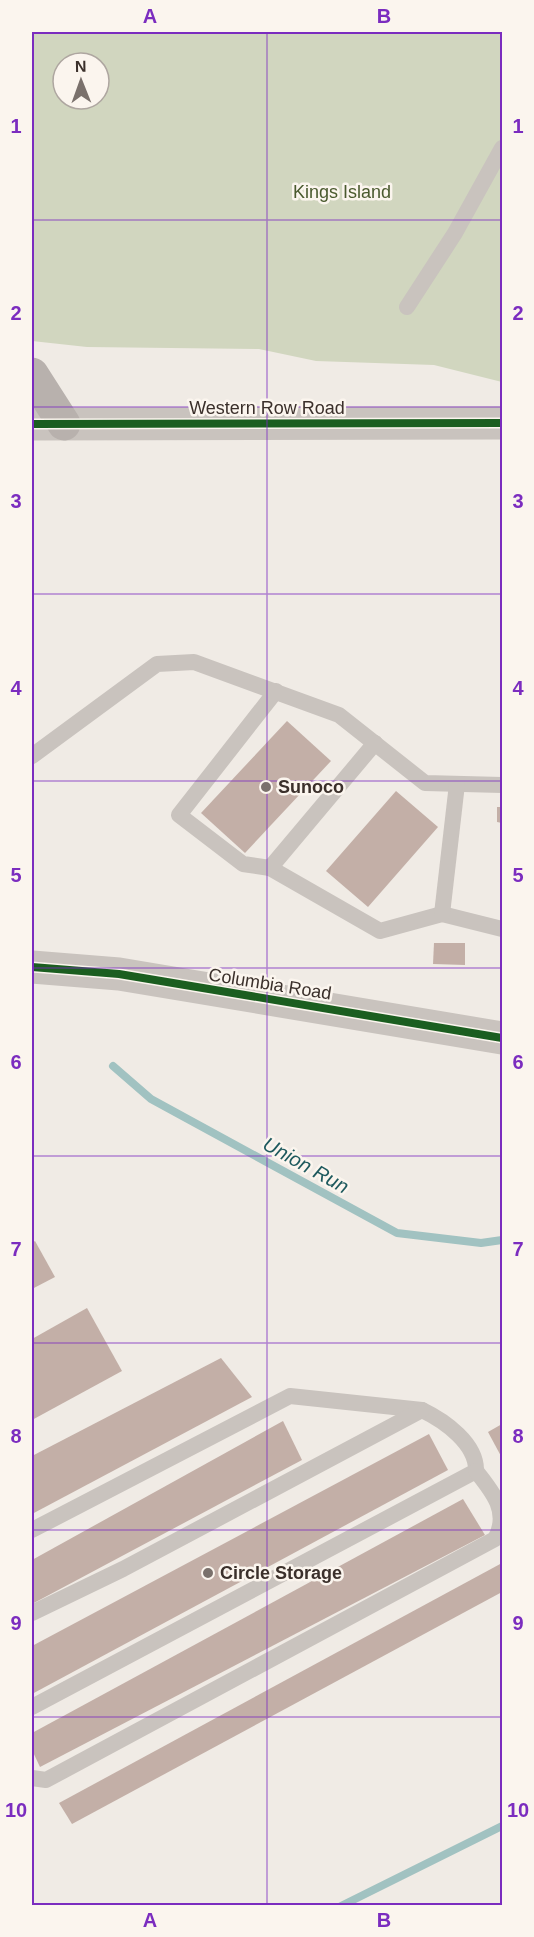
<svg xmlns="http://www.w3.org/2000/svg" width="534" height="1937" font-family="Helvetica,sans-serif">
<style>
.green{fill:#d1d6bf;fill-rule:evenodd}
.lines{fill:none;stroke-linecap:round;stroke-linejoin:round}
.stream{stroke:#a1c2c1;stroke-width:8}
.building{fill:#c3afa7}
.service{stroke:#c9c3be;stroke-width:16}
.tertiary{stroke:#c9c3be;stroke-width:33}
.primary{stroke:#b8b1ad;stroke-width:33}
.cycleway-casing{stroke:#fbf5ee;stroke-width:11}
.cycleway{stroke:#1b5e20;stroke-width:8}
.grid{fill:none;stroke:#7b2cbf;stroke-width:1.5;stroke-opacity:0.55}
.poi-dot{fill:#7a716c;stroke:#fbf5ee;stroke-width:2}
.labels{text-anchor:middle;dominant-baseline:central;stroke-width:5;stroke-linejoin:round;paint-order:stroke}
.park-label{font-size:18px;fill:#4a5a2e;stroke:#fbf5ee}
.street-label{font-size:18px;fill:#3b302b;stroke:#fbf5ee}
.poi-label{font-size:18px;font-weight:bold;fill:#3b302b;stroke:#fbf5ee;text-anchor:start}
.water-label{font-size:20px;font-style:italic;fill:#1f5a5e;stroke:#fbf5ee}
.neatline{fill:none;stroke:#7b2cbf;stroke-width:2}
.grid-label{font-size:20px;text-anchor:middle;font-weight:bold;fill:#7b2cbf}
</style>
<rect width="100%" height="100%" fill="#f0ebe5"/>
<path class="green" d="M32 32H502V382L434 365 316 361 259 349 87 347 32 341ZM63 63H99V99H63Z"/>
<g class="lines">
<g class="stream">
<path d="M113 1066 151 1099 397 1233 481 1243 502 1240"/>
<path d="M341 1906 502 1826"/>
</g>
</g>
<g class="building">
<path d="M287 721 331 761 245 853 201 813Z"/>
<path d="M396 791 438 827 368 907 326 871Z"/>
<path d="M497 807H502V823L497 822Z"/>
<path d="M434 943H465V965L433 964Z"/>
<path d="M35 1241 55 1277 32 1289V1243Z"/>
<path d="M87 1308 122 1371 32 1420V1339Z"/>
<path d="M221 1358 252 1397 32 1514V1456Z"/>
<path d="M283 1421 302 1460 32 1604V1560Z"/>
<path d="M502 1424V1458L488 1432Z"/>
<path d="M429 1434 448 1470 32 1694V1646Z"/>
<path d="M463 1499 485 1535 40 1767 32 1750V1733Z"/>
<path d="M502 1563V1592L72 1824 59 1803Z"/>
</g>
<g class="lines">
<g class="service">
<path d="M407 307 455 233 502 148"/>
<path d="M276 691 179 815 243 864 270 868 380 931 442 914 502 929"/>
<path d="M32 756 157 664 194 662 339 715 425 783 502 785"/>
<path d="M270 868 375 743"/>
<path d="M442 914 457 784"/>
<path d="M32 1530 290 1396 422 1410C445 1421 477 1444 476 1471L32 1707"/>
<path d="M32 1613 123 1569 422 1410"/>
<path d="M32 1778 46 1780 495 1539C510 1513 493 1492 476 1471"/>
</g>
<g class="tertiary">
<path d="M32 424 502 423"/>
<path d="M32 967 119 974 502 1038"/>
</g>
<path class="primary" d="M32 374 64 424"/>
<defs>
<g id="cycleway">
<path d="M32 424 502 423"/>
<path d="M32 967 119 974 502 1038"/>
</g>
</defs>
<use href="#cycleway" class="cycleway-casing"/>
<use href="#cycleway" class="cycleway"/>
</g>
<path class="grid" d="M267 32V1906M32 220H502M32 407H502M32 594H502M32 781H502M32 968H502M32 1156H502M32 1343H502M32 1530H502M32 1717H502"/>
<g class="poi-dot">
<circle cx="266" cy="787" r="6"/>
<circle cx="208" cy="1573" r="6"/>
</g>
<g class="labels">
<g class="park-label">
<text x="342" y="192">Kings Island</text>
</g>
<g class="street-label">
<text x="267" y="408">Western Row Road</text>
<text transform="translate(270 984) rotate(9)">Columbia Road</text>
</g>
<g class="poi-label">
<text x="278" y="787">Sunoco</text>
<text x="220" y="1573">Circle Storage</text>
</g>
<g class="water-label">
<text transform="translate(306 1165) rotate(29)">Union Run</text>
</g>
</g>
<rect width="534" height="1937" fill="none" stroke="#fbf5ee" stroke-width="66"/>
<g transform="translate(81 81) rotate(359)"><circle r="28" fill="#fbf5ee" stroke="#aea6a0" stroke-width="1.5"/>
<path d="M0-4.5L10 22L0 15L-10 22Z" fill="#7a716c"/>
<text y="-9" font-size="16" font-weight="bold" text-anchor="middle" fill="#3b302b">N</text>
</g>
<rect x="33" y="33" width="468" height="1871" class="neatline"/>
<g class="grid-label">
<text x="150" y="23">A</text>
<text x="384" y="23">B</text>
<text x="16" y="133">1</text>
<text x="518" y="133">1</text>
<text x="16" y="320">2</text>
<text x="518" y="320">2</text>
<text x="16" y="508">3</text>
<text x="518" y="508">3</text>
<text x="16" y="695">4</text>
<text x="518" y="695">4</text>
<text x="16" y="882">5</text>
<text x="518" y="882">5</text>
<text x="16" y="1069">6</text>
<text x="518" y="1069">6</text>
<text x="16" y="1256">7</text>
<text x="518" y="1256">7</text>
<text x="16" y="1443">8</text>
<text x="518" y="1443">8</text>
<text x="16" y="1630">9</text>
<text x="518" y="1630">9</text>
<text x="16" y="1817">10</text>
<text x="518" y="1817">10</text>
<text x="150" y="1927">A</text>
<text x="384" y="1927">B</text>
</g>
</svg>
